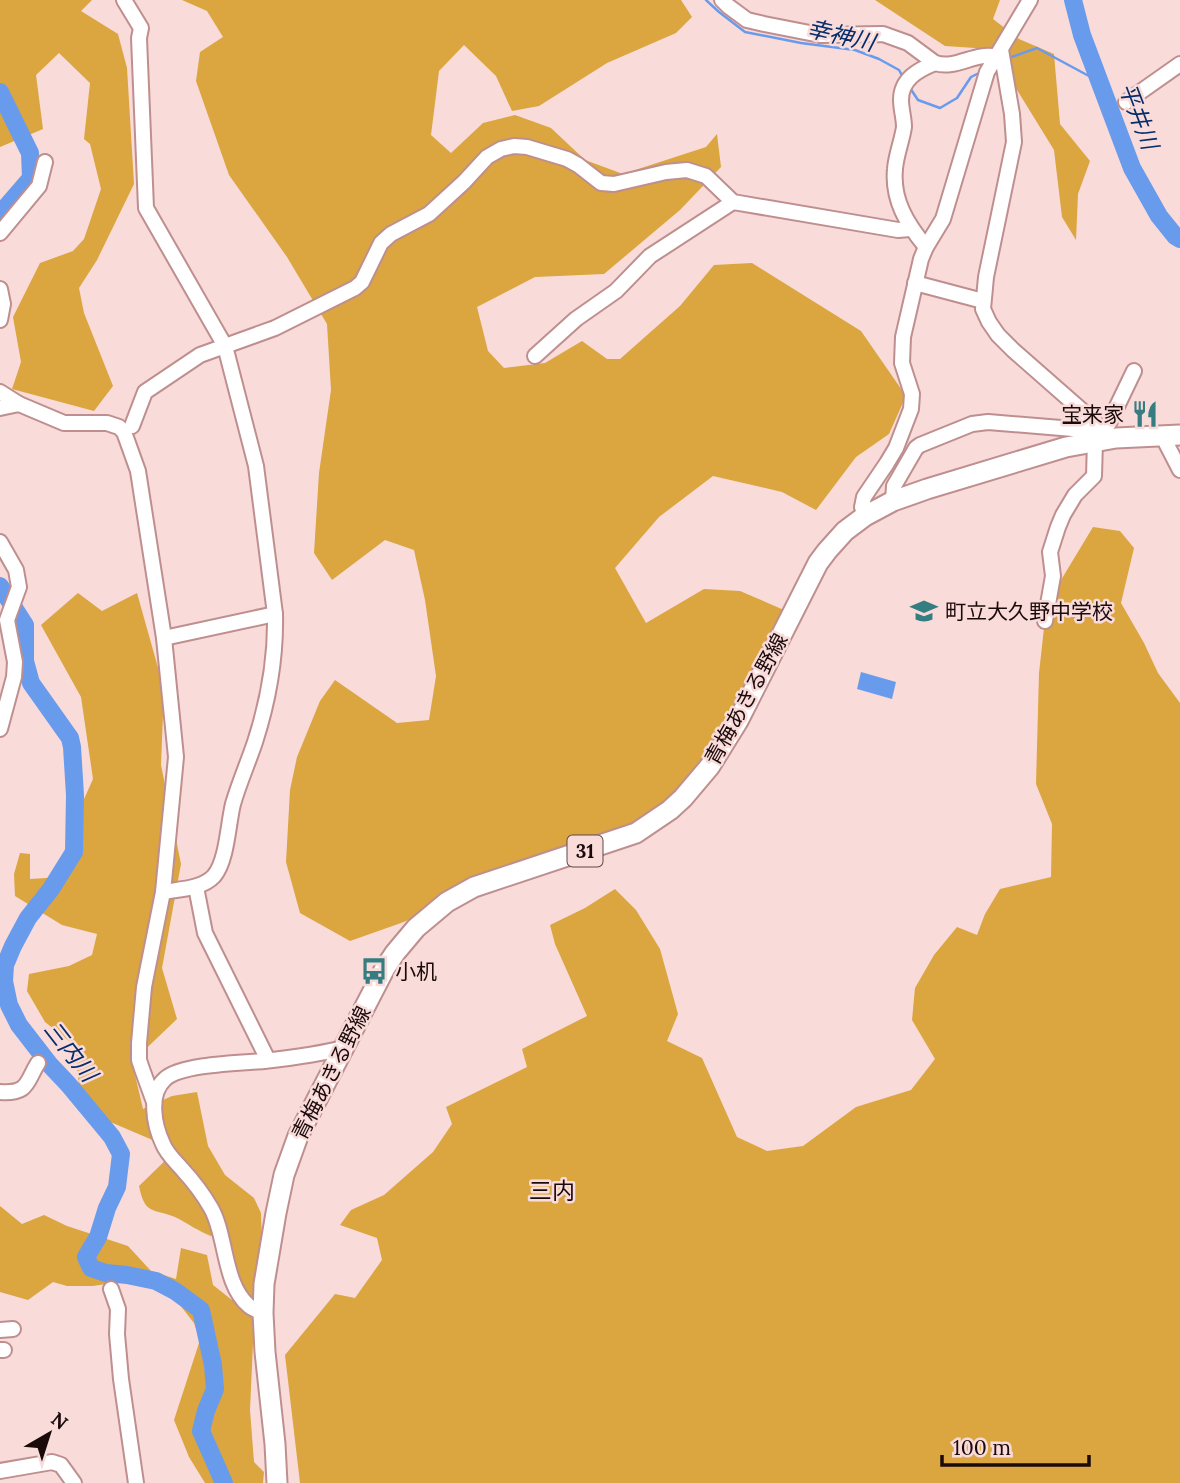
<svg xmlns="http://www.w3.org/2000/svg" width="1180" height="1483" font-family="Lora,'Noto Sans JP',serif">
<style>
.forest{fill:#dba53f}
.water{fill:#699bed}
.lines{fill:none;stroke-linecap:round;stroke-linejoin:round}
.stream{stroke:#699bed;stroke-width:2.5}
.river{stroke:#699bed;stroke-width:18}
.minor-casing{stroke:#be8f8e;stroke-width:18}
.major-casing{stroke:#be8f8e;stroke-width:23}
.minor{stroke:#fff;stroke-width:14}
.major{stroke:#fff;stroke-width:19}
.labels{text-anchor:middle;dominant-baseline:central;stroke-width:5;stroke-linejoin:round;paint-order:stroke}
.shield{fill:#f9dbda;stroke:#5d4948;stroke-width:2}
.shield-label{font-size:19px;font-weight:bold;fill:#1a0a0a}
.poi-label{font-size:21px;fill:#1a0a0a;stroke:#f9dbda;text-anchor:start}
.street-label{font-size:21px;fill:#1a0a0a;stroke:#f9dbda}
.water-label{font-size:23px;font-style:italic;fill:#052d6b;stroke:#f9dbda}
.neighbourhood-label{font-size:23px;fill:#1a0a0a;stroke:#f9dbda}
</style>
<rect width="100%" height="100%" fill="#f9dbda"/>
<g class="forest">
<path d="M0 0H92L81 11 118 34 127 68 134 184 97 260 79 288 84 313 113 386 94 411 12 389 21 362 13 317 40 263 73 251 84 239 101 189 90 144 84 139 90 83 59 53 36 75 43 129 0 147Z"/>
<path d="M182 0H681L692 17 676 33 607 63 539 106 512 111 496 76 464 45 439 71 431 135 451 153 483 123 515 115 551 128 585 160 623 174 706 147 717 134 721 167 680 210 604 274 535 277 477 307 488 351 504 368 545 363 582 341 607 359H620L680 306 714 265 752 263 861 331 906 396 889 434 856 457 816 510 782 492 713 476 659 517 615 568 646 623 704 589 740 591 784 610 720 735 678 790 636 825 401 923 350 941 300 913 286 862 290 790 297 757 320 701 335 680 397 723 429 720 436 676 425 600 414 550 385 540 332 580 314 553 319 473 331 390 327 324 287 257 229 175 196 81 200 52 223 37 207 11Z"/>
<path d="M875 0H1000L993 19 1019 39 1054 54 1060 124 1090 161 1078 194 1076 240 1062 217 1054 150 1011 80 1005 50 945 46Z"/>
<path d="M1093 527 1120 531 1134 548 1121 603 1144 643 1158 673 1180 703V1483H300L285 1355 335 1294 355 1298 382 1260 377 1238 340 1225 351 1210 384 1195 433 1152 452 1124 446 1107 527 1067 522 1049 587 1016 555 944 550 925 585 908 615 889 636 910 660 949 678 1014 667 1041 702 1058 737 1137 767 1151 803 1146 856 1107 911 1090 935 1059 912 1020 915 988 934 955 957 927 977 935 985 914 1000 889 1051 877 1052 824 1036 784 1039 673 1046 610 1061 580Z"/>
<path d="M78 593 102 611 137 593 164 689 161 765 181 864 162 968 177 1019 132 1062 143 1109 172 1096 197 1092 208 1146 225 1175 254 1198 261 1213 262 1242 256 1276 250 1410 254 1462 264 1472 263 1483H205L189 1457 174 1420 200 1340 194 1323 169 1291 138 1279 93 1286H67L53 1282 28 1300 0 1292V1206L22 1224 44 1215 67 1226 128 1246 151 1271 176 1279 181 1248 207 1255 213 1285 232 1300 239 1278 221 1232 211 1236C198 1231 187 1223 175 1217 152 1208 145 1215 139 1186L176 1150 108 1121 79 1085 74 1045 45 1022 27 991 29 974 69 966 92 955 97 934 62 925 15 896 14 874 20 853 30 854V879L62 877 73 840 76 817 93 779 81 697 41 625Z"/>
</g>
<path class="water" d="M861 672 896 682 892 699 857 689Z"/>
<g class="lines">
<g class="stream">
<path d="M706 0 719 12 745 32 801 43 855 50 879 59 899 70 904 79"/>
<path d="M1009 58 1037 48 1100 82"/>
<path d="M910 88 918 100 940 108 957 98 971 77 981 72"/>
</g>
<g class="river">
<path d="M1073 0 1082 35 1132 168 1159 216 1175 236 1180 239"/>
<path d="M0 92 30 153 31 178 0 214"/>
<path d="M0 586 25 625V661L31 683 70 738 72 747 75 795 74 852 51 889 28 918 13 946 5 965 4 981 9 1005 19 1025 50 1065 68 1084 112 1137 121 1154 117 1187 107 1208 98 1237 86 1257 91 1268 106 1273 127 1275 156 1281 175 1291 201 1310 213 1365 215 1389 206 1411 201 1431 224 1483"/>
</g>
<defs>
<g id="minor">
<path d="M124 0 141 28 139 38 146 208 225 346 256 466 275 614C276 657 268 702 255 742 248 763 239 783 233 804 228 824 227 861 214 876 202 889 179 889 163 892"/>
<path d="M722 0 728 6 747 20 764 24 820 35 883 34 908 43 935 63C957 70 975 51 997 57"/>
<path d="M1001 50 1012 114 1014 142 986 277 983 309 989 322 998 335 1013 350 1095 422 1105 440"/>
<path d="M1126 102 1180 64"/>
<path d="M0 233 39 186 45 162"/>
<path d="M926 247C907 224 892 200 895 169 896 155 902 141 904 127 904 118 901 109 901 100 901 79 918 70 935 63"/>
<path d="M915 283 983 301"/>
<path d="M0 289 3 304 0 320"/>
<path d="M535 356 576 319 616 291 650 256 733 202"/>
<path d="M0 392 19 404"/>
<path d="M0 408 19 404 64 423H107L119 427 124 432 138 471 164 638 176 757 163 892 144 987 139 1043V1060L142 1069 154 1102"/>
<path d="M132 426 145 392 200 355 275 328 355 288 362 282 381 243 391 234 429 214 464 182 487 157 501 149 514 146 527 147 567 159 578 165 601 183 614 184 666 172 687 170 706 176 733 202 898 230 910 229"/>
<path d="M1165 434 1166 443 1180 470"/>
<path d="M893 501 894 486 916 448 920 445 972 424 988 422 1085 430 1102 433 1109 423 1134 371"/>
<path d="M865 516 862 507 864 497 887 463 896 448 911 409 912 394 902 363 903 337 921 259 926 247 943 219 987 72 1030 0"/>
<path d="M0 542 16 570 19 587 7 620 15 662 14 677 0 729"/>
<path d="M1045 621 1053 576 1050 552 1058 527 1063 515 1075 495 1094 476 1095 441"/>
<path d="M164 638 275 614"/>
<path d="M196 887 205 933 268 1060"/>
<path d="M0 1092C29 1094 26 1082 38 1063"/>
<path d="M111 1289 118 1309 117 1334 121 1379 136 1483"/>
<path d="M263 1313C258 1311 253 1309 249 1306 223 1284 227 1236 211 1208 203 1194 193 1181 182 1169 175 1161 167 1154 163 1144 154 1125 148 1094 165 1079 181 1064 241 1063 264 1061 290 1058 317 1055 343 1048"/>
<path d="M0 1330 13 1329"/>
<path d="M0 1350H4"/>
<path d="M0 1471 52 1462 61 1465 74 1483"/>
</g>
<path id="major" d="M277 1483 275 1444 265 1352 263 1313 264 1284 276 1213 284 1175 298 1136 385 968 395 953 416 928 447 902 474 887 636 833 670 810 683 798 710 766 738 721 818 563 827 551 845 531 865 516 893 501 927 489 1066 447 1116 438 1180 435"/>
</defs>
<use href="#minor" class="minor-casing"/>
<use href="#major" class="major-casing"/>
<use href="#minor" class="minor"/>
<use href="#major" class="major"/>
</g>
<defs>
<symbol id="restaurant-bare" viewBox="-9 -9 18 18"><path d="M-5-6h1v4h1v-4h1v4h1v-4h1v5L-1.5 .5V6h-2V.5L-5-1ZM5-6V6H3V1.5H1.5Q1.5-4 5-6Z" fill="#347d80" stroke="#f9dbda" stroke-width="2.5" paint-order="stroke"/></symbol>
<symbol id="school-bare" viewBox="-9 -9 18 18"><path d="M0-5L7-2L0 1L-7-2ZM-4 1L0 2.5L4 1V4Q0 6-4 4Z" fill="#347d80" stroke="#f9dbda" stroke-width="2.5" paint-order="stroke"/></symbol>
<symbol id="bus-bare" viewBox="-9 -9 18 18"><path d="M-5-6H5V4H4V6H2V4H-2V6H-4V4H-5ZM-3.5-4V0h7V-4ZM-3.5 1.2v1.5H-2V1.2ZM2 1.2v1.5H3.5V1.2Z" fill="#347d80" stroke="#f9dbda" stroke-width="2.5" paint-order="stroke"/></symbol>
</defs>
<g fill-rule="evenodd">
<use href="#restaurant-bare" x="1126" y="395" width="38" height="38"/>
<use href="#school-bare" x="905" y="592" width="38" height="38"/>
<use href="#bus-bare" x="355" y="952" width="38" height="38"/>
</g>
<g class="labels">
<rect class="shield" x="567.5" y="835.5" width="35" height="31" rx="5"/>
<g class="shield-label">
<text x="585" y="851">31</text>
</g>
<g class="poi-label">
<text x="1124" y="414" text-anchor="end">宝来家</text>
<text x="945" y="611">町立大久野中学校</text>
<text x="395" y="971">小机</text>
</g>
<g class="street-label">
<text transform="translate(746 699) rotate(-61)">青梅あきる野線</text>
<text transform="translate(331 1073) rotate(-63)">青梅あきる野線</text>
</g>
<g class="water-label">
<text transform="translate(841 35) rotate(13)">幸神川</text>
<text transform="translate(1139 116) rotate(69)">平井川</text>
<text transform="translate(71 1051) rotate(52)">三内川</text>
</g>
<g class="neighbourhood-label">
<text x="552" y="1190">三内</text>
</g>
</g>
<g transform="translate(49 1434) rotate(39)" stroke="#f9dbda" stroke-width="5" paint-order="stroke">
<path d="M0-5L12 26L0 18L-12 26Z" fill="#1a0a0a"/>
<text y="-10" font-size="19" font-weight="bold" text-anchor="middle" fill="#1a0a0a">N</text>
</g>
<path d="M942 1455v10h147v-10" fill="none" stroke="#1a0a0a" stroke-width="3.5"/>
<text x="953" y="1455" font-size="21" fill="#1a0a0a" stroke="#f9dbda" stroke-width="5" paint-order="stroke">100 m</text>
</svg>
